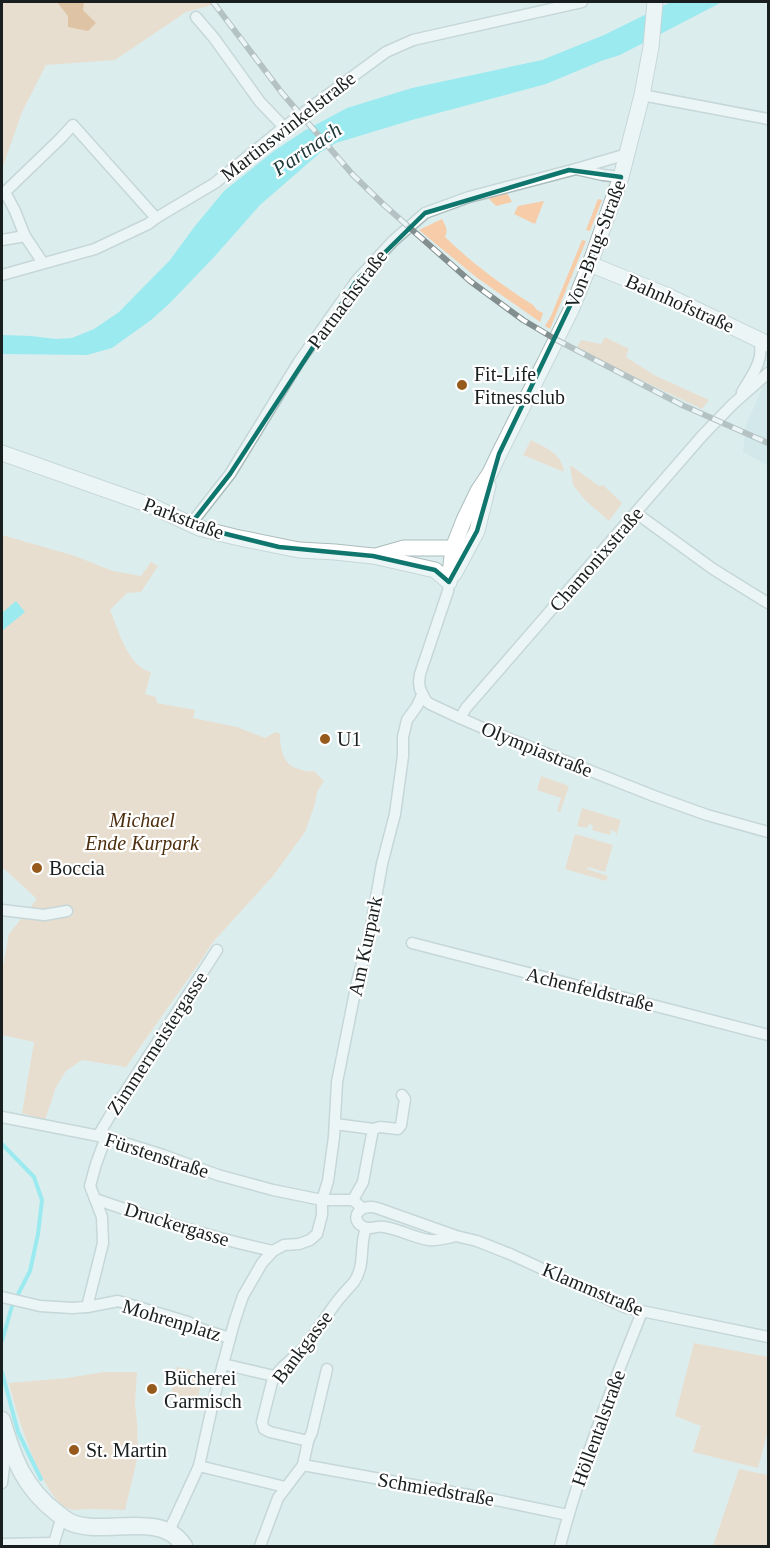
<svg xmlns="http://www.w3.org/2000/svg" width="770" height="1548" font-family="Georgia,serif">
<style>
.built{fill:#c8e3e4}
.green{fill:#f7cca8}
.forest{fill:#df934b}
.water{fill:#4be6f0}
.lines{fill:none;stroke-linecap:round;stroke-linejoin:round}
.stream{stroke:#4be6f0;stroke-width:4}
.street-casing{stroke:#abbcbd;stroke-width:13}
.secondary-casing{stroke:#abbcbd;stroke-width:17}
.primary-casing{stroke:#abbcbd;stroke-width:19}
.street{stroke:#fff;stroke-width:10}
.secondary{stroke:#fff;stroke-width:15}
.primary{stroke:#fff;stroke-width:16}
.rail-casing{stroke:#838f8f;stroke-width:6}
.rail{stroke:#fff;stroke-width:4;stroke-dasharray:11;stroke-linecap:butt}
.marked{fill:none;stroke:#0f766e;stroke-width:4.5;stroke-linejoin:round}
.poi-dot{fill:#965a1c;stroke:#fff;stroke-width:2}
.labels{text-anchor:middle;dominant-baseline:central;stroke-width:4.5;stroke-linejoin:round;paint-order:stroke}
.street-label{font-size:20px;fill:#191f1f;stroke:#fff}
.poi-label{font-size:20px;fill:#191f1f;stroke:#fff;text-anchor:start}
.park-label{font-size:20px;font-style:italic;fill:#4d2e0f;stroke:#fff}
.water-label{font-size:21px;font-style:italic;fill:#20393b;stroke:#fff}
</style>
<rect width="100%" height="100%" fill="#dcedee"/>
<path class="built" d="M768 375V466L743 452 746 425Z"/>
<g class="green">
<path d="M2 2H223L186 12 115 60 46 65 22 112 2 169Z"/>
<path d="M507 193 512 202 496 206 488 198Z"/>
<path d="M598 199 602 200 590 231 586 230Z"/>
<path d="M544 201 535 224 514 214 518 206Z"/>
<path d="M442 219C446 227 448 229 445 237 473 264 500 284 533 305L537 310 543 313 540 322 476 277 419 230Z"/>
<path d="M582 240 586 241 550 329 545 326 551 316Z"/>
<path d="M605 337 629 349 626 357 654 375 709 400 702 409 620 370 577 347 581 340 601 344Z"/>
<path d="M531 440C546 448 562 453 564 472L523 455Z"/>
<path d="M570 465 599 486 603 485 622 503 609 521 585 500 573 485Z"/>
<path d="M2 535 75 556 113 571 141 576 151 562 158 566 141 592 127 593 110 610C118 629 128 667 151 672L145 694 156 697 157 703 195 710 193 718 237 727 265 738 275 732 280 734C280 749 283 766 299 769 305 771 308 772 314 771L324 781 317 792 315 804 305 832 273 876 213 942 200 962 126 1067 82 1060 66 1071 56 1087 45 1120 22 1113 34 1042 2 1035V971L9 934 37 899 2 867Z"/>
<path d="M541 776 569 786 560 812 557 811 561 798 537 790Z"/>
<path d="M582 808 621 820 616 836V832L611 830 610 835 592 830 593 826 589 824 587 828 577 826Z"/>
<path d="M575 834 613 845 605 872 588 867 587 869 608 876 606 881 565 869Z"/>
<path d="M694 1343 768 1357V1430L758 1468 693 1452 701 1426 675 1416Z"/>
<path d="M177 1367 192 1370 191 1373 200 1374 199 1378 202 1379 197 1402 170 1398Z"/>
<path d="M104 1372H137L135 1404 137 1422 138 1455 125 1510C113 1510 101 1509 88 1509 82 1509 75 1511 70 1509 43 1503 15 1409 9 1383L67 1378Z"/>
<path d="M739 1469 768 1475V1546H713Z"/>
</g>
<path class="forest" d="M57 2H84L83 10 96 23 88 31 68 27V16Z"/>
<g class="water">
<path d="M671 2H722L620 55 601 61 546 84 412 120 336 143 321 152 260 205 215 256 170 303 151 320 112 348 87 355 2 354V335L31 336 56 339 72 338 94 329 119 312 170 260 195 226 224 191 274 151 304 131 347 108 412 88 542 60 604 35Z"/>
<path d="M16 601 25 612 3 630 2 629V613Z"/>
</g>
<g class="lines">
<g class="stream">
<path d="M2 1144 34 1177 42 1200 38 1234 30 1271 12 1306 2 1341"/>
<path d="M2 1372 18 1432 41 1479"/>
</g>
<defs>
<g id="street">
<path d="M196 17 214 38 260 102 284 127"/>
<path d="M642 95 768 119"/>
<path d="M576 169 603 175 621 177"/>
<path d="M25 236 15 211 5 192 60 139 73 125 156 218"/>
<path d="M2 240 25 236 43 263"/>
<path d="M2 275 95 249 148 224 156 218 215 183 284 127 386 52 413 40 582 2"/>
<path d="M742 392C752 375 765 360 759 340"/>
<path d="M636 513 713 569 768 603"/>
<path d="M190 525 230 474 298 363 357 280 393 241 425 213 469 197 576 169 627 154"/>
<path d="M449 582 448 591 420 674 419 682 420 689 426 701 430 704 460 718 492 732 654 796 707 815 768 832"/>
<path d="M460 718 466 708 702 436 733 404 768 373"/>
<path d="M2 910 44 915 67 911"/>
<path d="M412 943 768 1035"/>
<path d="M2 1117 109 1138 163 1155 218 1175 273 1190 322 1200 328 1181 334 1137 337 1082 357 982 369 937 382 864 395 814 403 756V737L407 720 417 706 422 695"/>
<path d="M335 1124 373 1129 363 1182 353 1200"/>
<path d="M373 1129 380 1127 398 1129 401 1125 405 1099 402 1095"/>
<path d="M98 1136 111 1114 217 950"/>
<path d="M95 1199C153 1219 212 1238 273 1251"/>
<path d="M456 1236C447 1238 438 1241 429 1240 414 1238 399 1229 384 1227 377 1225 369 1231 362 1226 349 1218 360 1203 377 1208L456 1236 477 1241 510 1254 627 1308 768 1337"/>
<path d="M2 1297 40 1306 72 1308 87 1307 118 1301 188 1322 201 1329 230 1338"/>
<path d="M87 1307 103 1243 102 1217 90 1186 96 1164 106 1137"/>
<path d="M223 1364 274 1376"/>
<path d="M308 1441 312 1432 327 1369"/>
<path d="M303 1465 496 1500 568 1515"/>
<path d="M199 1466 285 1487"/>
<path d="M2 1483 7 1442"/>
<path d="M169 1531 199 1466 214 1398 234 1323 243 1296 262 1263 273 1251 284 1245 299 1244 310 1240 317 1234 322 1215V1200H353L362 1208"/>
<path d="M2 1544 53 1543"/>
<path d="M53 1546 62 1516"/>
<path d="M260 1546 278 1498 303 1465 308 1441 270 1432 264 1429 262 1422 272 1382C279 1366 296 1358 306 1345 316 1333 324 1319 333 1307 339 1298 347 1290 354 1282 366 1264 359 1246 366 1228"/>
<path d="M560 1546C581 1466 611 1389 642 1312"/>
</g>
<g id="secondary">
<path d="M590 264 666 295 768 344"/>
<path d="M2 453 152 506 199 528 235 537 299 550 335 552 373 556 435 570 449 582"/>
<path d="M376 556 404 548H453"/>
<path d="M454 574 477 531 488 486"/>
<path d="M449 582 453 548 464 520 478 491 490 473 499 454 571 310 590 264 621 177 642 95 651 47 655 2"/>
</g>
<path id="primary" d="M2 1420C13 1458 24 1488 57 1513 61 1516 67 1521 72 1523 105 1536 162 1510 184 1546"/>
</defs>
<use href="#street" class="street-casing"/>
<use href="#secondary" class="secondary-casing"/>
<use href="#primary" class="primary-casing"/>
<use href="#street" class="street"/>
<use href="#secondary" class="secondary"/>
<use href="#primary" class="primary"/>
<defs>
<path id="rail" d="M213 2 282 93 353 175 384 205 470 281 523 320 555 339 682 405 768 443"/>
</defs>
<use href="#rail" class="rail-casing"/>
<use href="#rail" class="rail"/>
</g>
<path d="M0 0H770V1548H0ZM569 170 621 177 590 264 499 454 477 531 449 582 435 570 373 556 279 547 190 525 230 474 357 280 425 213Z" fill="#dcedee" fill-opacity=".55" fill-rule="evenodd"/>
<path class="marked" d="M569 170 621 177 590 264 499 454 477 531 449 582 435 570 373 556 279 547 190 525 230 474 357 280 425 213Z"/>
<g class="poi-dot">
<circle cx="462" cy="385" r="6"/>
<circle cx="325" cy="739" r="6"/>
<circle cx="37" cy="868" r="6"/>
<circle cx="152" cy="1389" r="6"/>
<circle cx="74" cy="1450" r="6"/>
</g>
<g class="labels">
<g class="street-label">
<text transform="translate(288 126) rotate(-38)">Martinswinkelstraße</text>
<text transform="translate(595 244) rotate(-69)">Von-Brug-Straße</text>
<text transform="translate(347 299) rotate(-53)">Partnachstraße</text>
<text transform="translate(680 303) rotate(24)">Bahnhofstraße</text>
<text transform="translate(184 518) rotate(21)">Parkstraße</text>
<text transform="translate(596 559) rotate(-49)">Chamonixstraße</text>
<text transform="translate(537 749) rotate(22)">Olympiastraße</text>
<text transform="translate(365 946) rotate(-78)">Am Kurpark</text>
<text transform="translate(590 989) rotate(14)">Achenfeldstraße</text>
<text transform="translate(157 1043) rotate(-57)">Zimmermeistergasse</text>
<text transform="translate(157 1155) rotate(18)">Fürstenstraße</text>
<text transform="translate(177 1224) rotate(17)">Druckergasse</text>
<text transform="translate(593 1289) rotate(23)">Klammstraße</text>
<text transform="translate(172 1320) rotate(17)">Mohrenplatz</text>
<text transform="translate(302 1347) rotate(-53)">Bankgasse</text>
<text transform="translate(598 1428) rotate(-70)">Höllentalstraße</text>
<text transform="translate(436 1489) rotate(10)">Schmiedstraße</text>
</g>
<g class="poi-label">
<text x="474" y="374">Fit-Life<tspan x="474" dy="23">Fitnessclub</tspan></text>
<text x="337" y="739">U1</text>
<text x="49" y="868">Boccia</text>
<text x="164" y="1378">Bücherei<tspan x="164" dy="23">Garmisch</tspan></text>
<text x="86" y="1450">St. Martin</text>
</g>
<g class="park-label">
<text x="142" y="820">Michael<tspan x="142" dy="23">Ende Kurpark</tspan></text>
</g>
<g class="water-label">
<text transform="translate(307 149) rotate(-34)">Partnach</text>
</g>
</g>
<rect width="770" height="1548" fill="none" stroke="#191f1f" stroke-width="6"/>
</svg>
